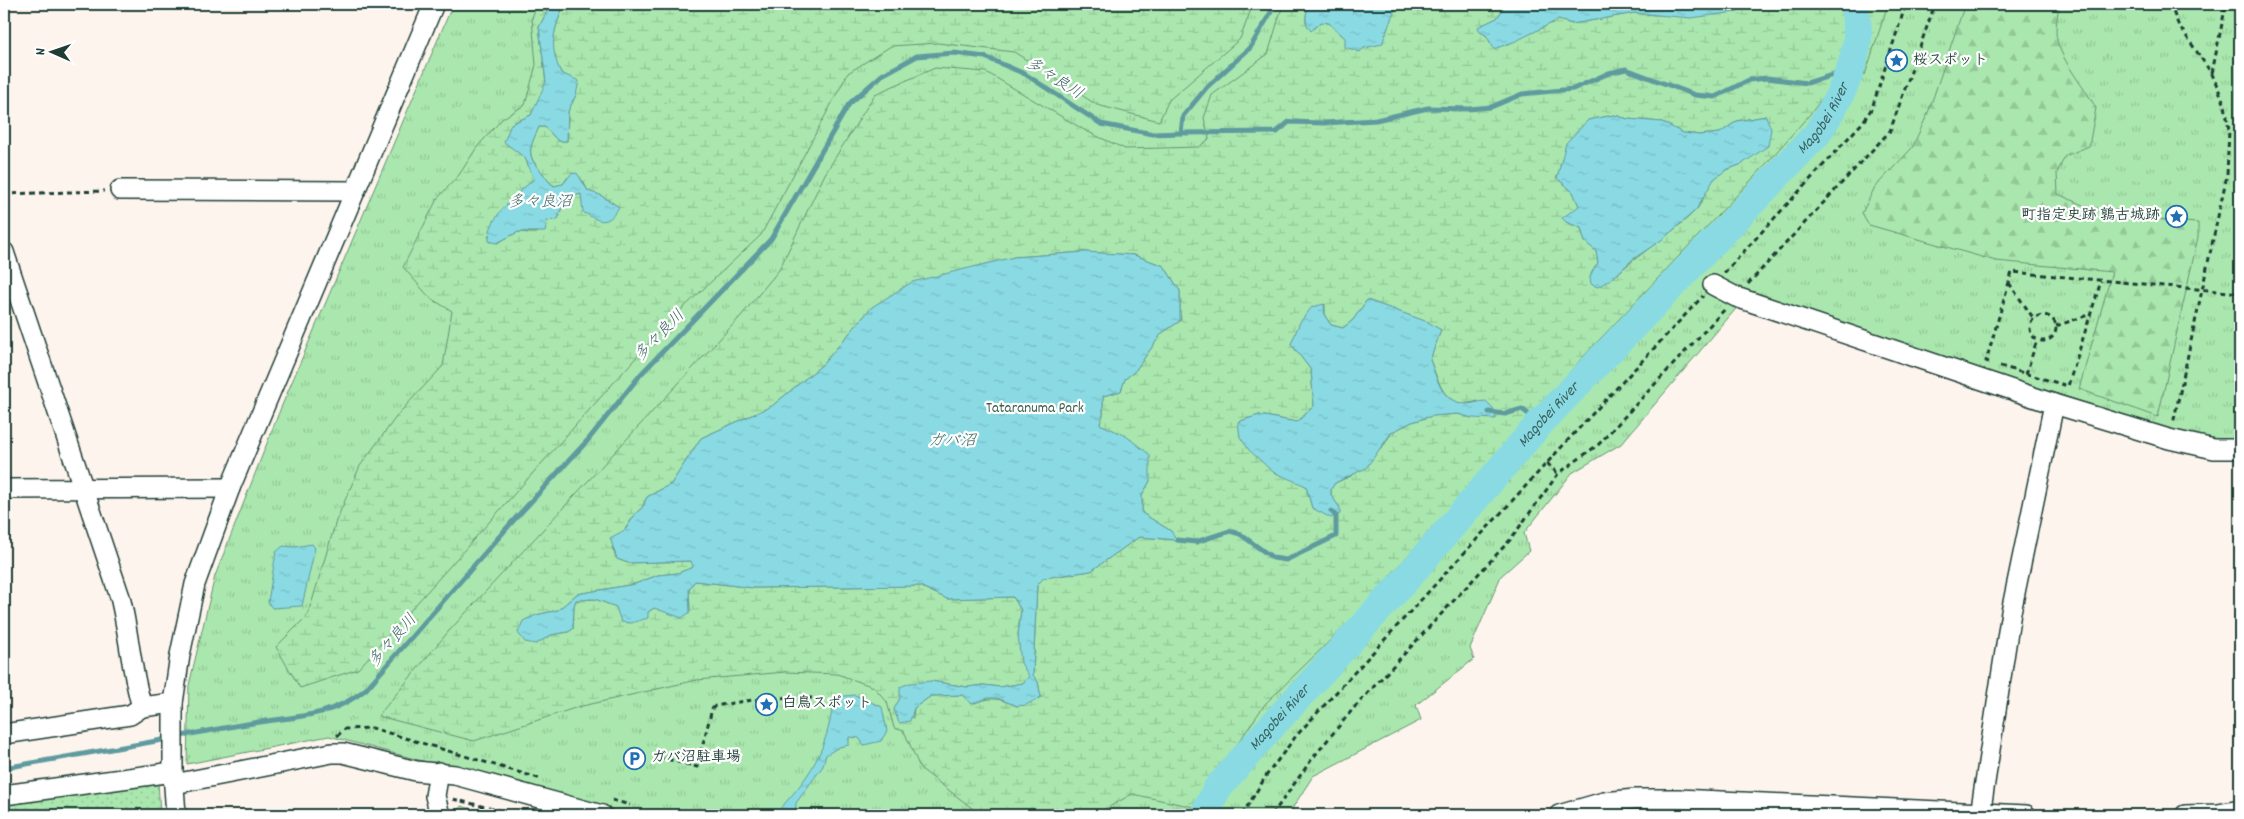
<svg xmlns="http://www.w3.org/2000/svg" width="2244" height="819" font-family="Dekko,'Klee One',sans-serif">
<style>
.grass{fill:url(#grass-tufts);stroke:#649271}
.forest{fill:url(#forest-firs);stroke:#649271}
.wetland{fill:url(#wetland-marsh);stroke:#649271;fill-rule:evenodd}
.garden{fill:url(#garden-dots);stroke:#649271}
.water{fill:url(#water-ripples);stroke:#5f9b9e}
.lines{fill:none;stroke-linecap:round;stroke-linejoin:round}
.stream{stroke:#5f9b9e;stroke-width:5}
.river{stroke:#8adae4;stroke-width:29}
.minor-casing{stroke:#1f3d34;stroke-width:22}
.path{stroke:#1f3d34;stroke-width:3;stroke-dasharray:5 4;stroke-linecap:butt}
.minor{stroke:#fff;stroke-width:19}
.labels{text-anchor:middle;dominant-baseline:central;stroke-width:4.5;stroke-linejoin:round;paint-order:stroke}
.poi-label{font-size:15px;font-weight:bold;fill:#1f3d34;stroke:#fff;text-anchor:start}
.park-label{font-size:15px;fill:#3b5f4c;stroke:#fff}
.water-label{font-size:16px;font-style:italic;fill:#3a6460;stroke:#fff}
</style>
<defs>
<pattern id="grass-tufts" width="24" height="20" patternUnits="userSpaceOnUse" patternTransform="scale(1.25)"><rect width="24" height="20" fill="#aae7ae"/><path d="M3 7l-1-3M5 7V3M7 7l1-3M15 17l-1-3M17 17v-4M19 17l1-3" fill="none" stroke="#92c796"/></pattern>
<pattern id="forest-firs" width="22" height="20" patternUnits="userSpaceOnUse" patternTransform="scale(1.25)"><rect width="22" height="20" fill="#aae7ae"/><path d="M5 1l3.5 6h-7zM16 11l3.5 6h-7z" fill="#92c796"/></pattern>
<pattern id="wetland-marsh" width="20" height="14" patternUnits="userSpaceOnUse" patternTransform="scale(1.25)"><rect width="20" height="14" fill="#aae7ae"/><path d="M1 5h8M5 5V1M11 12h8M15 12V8" fill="none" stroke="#92c796"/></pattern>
<pattern id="garden-dots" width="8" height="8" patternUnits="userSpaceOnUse" patternTransform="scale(1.25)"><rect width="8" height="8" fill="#aae7ae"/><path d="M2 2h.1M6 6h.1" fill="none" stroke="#92c796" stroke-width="1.8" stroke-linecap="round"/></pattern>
<pattern id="water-ripples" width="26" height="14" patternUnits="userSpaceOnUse" patternTransform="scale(1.25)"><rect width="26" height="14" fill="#8adae4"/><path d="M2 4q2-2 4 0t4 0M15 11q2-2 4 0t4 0" fill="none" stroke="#77bcc4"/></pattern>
</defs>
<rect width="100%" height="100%" fill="#fdf4ed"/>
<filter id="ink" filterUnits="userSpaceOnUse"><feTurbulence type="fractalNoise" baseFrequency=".02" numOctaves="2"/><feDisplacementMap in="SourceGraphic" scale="10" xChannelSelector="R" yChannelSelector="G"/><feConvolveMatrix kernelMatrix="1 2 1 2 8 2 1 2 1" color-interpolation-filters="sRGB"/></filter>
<g filter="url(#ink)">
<g class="grass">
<path d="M453 4H2240V441H2210L2153 426 1751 291 1621 444 1572 473 1524 533 1529 551 1501 576 1470 648 1474 659 1416 705 1421 720 1313 776 1288 815H625L329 736 187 764 189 685 215 576 280 410Z"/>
<path d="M461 806 494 815H454Z"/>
</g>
<path class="forest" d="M1965 4H2059C2058 13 2056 23 2056 32 2057 57 2084 86 2096 108L2089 146 2065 156 2057 173 2058 194 2087 207 2132 212 2170 221 2198 223V237L2158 417 2079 389 2112 272 1996 261 1869 225 1862 213 1875 187 1912 148 1928 113Z"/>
<g class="wetland">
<path d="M537 4H551L539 27 546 83 531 115 511 124 534 179C510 200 502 207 488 237L497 243 518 232 537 233 547 221 558 219 565 198 581 194 619 207 600 195 588 191 583 181 567 178 563 184 555 186C548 182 546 177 541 171 525 154 530 147 539 127H545L558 141H567L568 111 576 95C548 55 547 50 564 4H1253L1240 39 1169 100 1159 121 1097 105 1014 52 938 43 891 46 848 73 761 235 666 324 358 669 300 688 276 647 308 615 336 521 360 466 399 413 443 366 452 311 430 298 403 267 437 199 459 175 477 147 503 118 525 105 536 65 532 18Z"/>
<path d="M1283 4H1309C1306 14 1303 22 1311 30L1321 21 1329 23 1345 38 1364 48 1382 43 1396 6 1402 4H1506L1497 18 1479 27 1480 32 1486 35 1491 44H1508L1558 20 1572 24 1635 13 1655 15 1736 12 1745 4H1841L1846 43 1836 80 1811 113 1757 174 1583 357 1351 620 1265 704 1194 807 1132 794 1095 815H981L920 768 904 731 894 728 887 702 874 687 837 674 785 672 697 680 578 707 474 741 378 716 448 632 741 316 779 270 825 174 875 94 935 68 986 72 1086 131 1125 149 1199 147 1209 139 1204 118 1212 95 1268 54ZM1614 115 1628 119 1662 122 1683 133 1699 135 1720 133 1737 121 1766 116 1742 164C1732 168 1722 171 1715 178 1706 187 1704 202 1695 211 1670 236 1639 253 1614 277L1591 274 1598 263 1596 251 1585 242 1581 228 1566 222 1579 206 1573 192 1557 178 1577 133 1588 120ZM1085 252 1134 255 1164 266 1180 291V321L1162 333 1135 371 1125 379 1121 391 1103 396V415L1099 424 1126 436 1150 481 1142 495V513L1171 531 1176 540 1139 537 1091 571 1044 578 1037 585 1033 676 1038 682 1041 697 1017 706C997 698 993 696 972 704L962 695 931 696 914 708 913 718 896 707 900 698 931 681 967 687 984 685 1000 687 1023 683 1030 676 1018 635 1021 610 1013 597 947 599 920 586 754 588 694 581 689 589 690 612 654 608 648 612 616 607 595 599 576 600 574 606 573 629 568 632 551 635 535 644 536 615 558 610 577 594 635 584 658 575 678 573 694 567 692 561 628 563 617 559 612 548 636 513 642 508 647 497 671 484 701 438 772 406 823 364 872 307 1014 257ZM1367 300 1427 322 1441 330 1430 360C1440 384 1444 411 1478 401L1472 418 1458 414 1432 416 1412 422 1392 432 1384 445 1351 476 1335 483 1331 489V495L1340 508H1312L1306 486 1238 422 1259 415 1297 422 1314 406 1311 370 1291 344 1325 304V316L1331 325 1343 328 1353 320Z"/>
<path d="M1864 4H1888L1865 75 1863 54 1866 7Z"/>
</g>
<path class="garden" d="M158 781 160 815H4V799Z"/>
<g class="water">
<path d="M551 4H564C554 32 548 44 561 73L579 81 576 95 568 111 567 141H558L545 127H539C530 147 525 155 541 171 546 177 548 182 554 186L563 184 571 174 577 173 588 191 600 195 619 207C607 227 600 222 583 212L581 194 565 198 558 219 547 221 545 232H518L497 243 489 241C487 217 518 193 534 179L525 158 504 142 511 124 531 115 546 82 539 27Z"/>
<path d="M1309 4H1402L1396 6 1382 44 1364 48 1360 52 1345 47V38L1329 23 1321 22 1311 31C1303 22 1306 14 1309 4Z"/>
<path d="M1506 4H1745L1736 12 1691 18 1635 13 1572 24 1558 20 1516 41 1494 49 1486 35 1480 32 1478 27 1497 18Z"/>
<path d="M1614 115 1628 119 1662 122 1683 133 1699 135 1720 133 1737 121 1766 116 1771 129 1768 146 1742 164 1726 170 1714 179 1696 210 1663 239 1633 259 1614 277 1598 287 1592 285C1587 277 1593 270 1598 263L1596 251 1585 242 1581 228 1566 222 1562 218 1579 206 1573 192 1557 178 1566 143 1588 120Z"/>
<path d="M1085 252 1134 255 1164 266 1180 291V321L1162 333 1135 371 1125 379 1121 391 1103 396V415L1100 424 1126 436 1150 455V481L1142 495V513L1171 531 1177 540 1139 537 1091 571 1044 578 1037 585 1033 675 1038 682 1041 697 1026 705 1017 706 997 698H988L972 704 962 695 931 696 914 708 910 721 899 723 894 709 900 698V687L910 683 931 681 967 687 984 685 1000 687 1023 683 1029 676 1021 663 1018 635 1021 610 1013 597 947 599 920 586 754 588 695 581 689 589 690 612 682 618 654 608 648 612V618L631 623 621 622 616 607 595 599 576 600 574 606 573 629 568 632 551 635 536 644 525 642 518 633 523 621 536 615 558 610 577 594 635 584 658 575 678 573 693 567 691 561 628 563 617 559 610 538 625 530 636 513 642 508 647 497 671 484 701 438 772 406 823 364 872 307 912 282 1014 257Z"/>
<path d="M1367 300 1428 322 1441 330 1430 360C1438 380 1440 401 1466 404 1472 404 1479 401 1486 401L1494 409 1496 419 1472 418 1458 414 1432 416 1412 422 1392 432 1366 468 1335 483 1331 489V495L1340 508V514L1331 518 1312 508 1306 486 1273 472 1249 450 1240 437 1238 422 1259 415 1297 422 1314 406 1311 370 1291 344 1300 322 1312 307 1324 304 1325 316 1331 325 1343 328 1353 320Z"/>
<path d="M312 544 315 548 302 606 272 608 268 602 276 552 283 546 294 547Z"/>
<path d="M855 695 882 707 887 731 881 741 864 745 859 738 849 737V745L839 747 826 755 823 766 796 803 795 815H774C811 776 827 752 834 697Z"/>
</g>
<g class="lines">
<g class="stream">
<path d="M1181 133 1277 132 1289 122 1324 123 1376 120 1428 108 1469 109 1491 107 1522 94 1573 89 1609 73 1626 69 1695 95 1715 97 1749 80 1767 78 1807 83 1852 69"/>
<path d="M1489 412 1505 414 1522 409 1540 423"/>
<path d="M1177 540 1196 542 1230 531 1240 534 1273 558 1286 560 1336 536V516L1331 511"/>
<path d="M176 737C202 732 227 727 253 723 296 716 331 718 366 689L513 521 588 440 641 374 771 239 849 104 882 75 917 56 954 53 985 57 1025 74 1101 124 1153 134 1181 133 1183 116 1207 87 1250 48 1271 12 1273 4"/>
<path d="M4 768 168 739"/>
</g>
<path class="river" id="s1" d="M1204 815 1217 789 1269 729 1407 578 1540 423 1816 135C1835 107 1852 76 1857 43 1859 31 1856 16 1854 4"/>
<defs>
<g id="minor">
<path d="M120 190 355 191"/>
<path d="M4 252 120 597C129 633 131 671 142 707"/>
<path d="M1713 285 1736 297 2054 404 2169 439 2214 449H2240"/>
<path d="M4 489 230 488"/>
<path d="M4 734 130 715 142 707 173 703"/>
<path d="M439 772 435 796 440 815"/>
<path d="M174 784 332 753H343L416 771 455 775 602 815"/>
<path d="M4 795 173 772"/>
<path d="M176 815 173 772V703L180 655 195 584 230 488 434 4"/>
<path d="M1559 815 1604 802 1635 799H1678L2026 815"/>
<path d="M1980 815 2011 612 2054 404"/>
<path d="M2185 815 2218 814 2240 810"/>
</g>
</defs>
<use href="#minor" class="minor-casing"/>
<g class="path">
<path d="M2170 4 2178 24 2212 74 2225 105 2229 130 2227 175 2173 424"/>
<path d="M2212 73 2226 4"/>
<path d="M4 194 104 191"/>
<path d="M1724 273 1863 122 1872 108 1906 4"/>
<path d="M2009 283 2034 319"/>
<path d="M1748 284 1890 131 1935 4"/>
<circle cx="2043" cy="328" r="13"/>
<path d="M2056 326 2091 314"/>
<path d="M1989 362 1986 361 2012 272 2240 293"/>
<path d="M2000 366 2068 386 2101 281"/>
<path d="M2026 374 2037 340"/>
<path d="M1547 463 1558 474"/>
<path d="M337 736 345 729 372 728 541 779"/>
<path d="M659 757 697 767 712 709 715 706C748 700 778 696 812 698"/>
<path d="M453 799 518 815"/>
<path d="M612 800 630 805"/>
<path d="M660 814 664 815"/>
<path d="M460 815 465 810 481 815"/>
<path d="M1242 815 1266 776 1296 736 1568 440 1703 296"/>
<path d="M1272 815 1312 759 1353 709 1510 540 1558 474 1599 444 1725 309"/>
</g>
<use href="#minor" class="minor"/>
</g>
</g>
<defs>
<symbol id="sight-ring" viewBox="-11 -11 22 22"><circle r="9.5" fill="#fff" stroke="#1f6fb2" stroke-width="1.5"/><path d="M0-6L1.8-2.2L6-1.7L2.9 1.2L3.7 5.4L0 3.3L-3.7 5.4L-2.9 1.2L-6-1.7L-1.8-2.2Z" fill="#1f6fb2"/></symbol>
<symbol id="parking-ring" viewBox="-11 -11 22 22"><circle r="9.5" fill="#fff" stroke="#1f6fb2" stroke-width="1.5"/><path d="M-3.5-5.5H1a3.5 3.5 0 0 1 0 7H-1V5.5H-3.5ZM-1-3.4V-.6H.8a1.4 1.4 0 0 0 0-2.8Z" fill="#1f6fb2"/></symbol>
</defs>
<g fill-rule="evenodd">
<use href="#sight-ring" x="1884" y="48" width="25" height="25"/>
<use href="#sight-ring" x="2164" y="204" width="25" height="25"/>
<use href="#sight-ring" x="754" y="692" width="25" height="25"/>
<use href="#parking-ring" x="622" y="746" width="25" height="25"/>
</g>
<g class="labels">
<g class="poi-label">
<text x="1913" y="61">桜スポット</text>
<text x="2160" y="216" text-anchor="end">町指定史跡 鶉古城跡</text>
<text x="782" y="704">白鳥スポット</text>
<text x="651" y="758">ガバ沼駐車場</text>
</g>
<g class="park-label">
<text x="1035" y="409">Tataranuma Park</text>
</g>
<g class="water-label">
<text transform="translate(1054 79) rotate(32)">多々良川</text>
<text stroke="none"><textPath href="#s1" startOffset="934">Magobei River</textPath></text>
<text x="540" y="202">多々良沼</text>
<text transform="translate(660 336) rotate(-46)">多々良川</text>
<text stroke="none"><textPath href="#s1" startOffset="529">Magobei River</textPath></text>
<text x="952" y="441">ガバ沼</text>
<text transform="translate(393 641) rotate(-49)">多々良川</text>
<text stroke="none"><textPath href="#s1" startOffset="124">Magobei River</textPath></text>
</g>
</g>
<rect width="2244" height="819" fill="none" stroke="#fff" stroke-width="20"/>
<rect x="10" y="10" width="2224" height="799" fill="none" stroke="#1f3d34" stroke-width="2" filter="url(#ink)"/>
<g transform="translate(52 52) rotate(272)" stroke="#ffffff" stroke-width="4" paint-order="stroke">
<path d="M0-4L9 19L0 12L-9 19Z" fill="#1f3d34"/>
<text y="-8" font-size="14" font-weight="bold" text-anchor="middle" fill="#1f3d34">N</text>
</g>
</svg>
